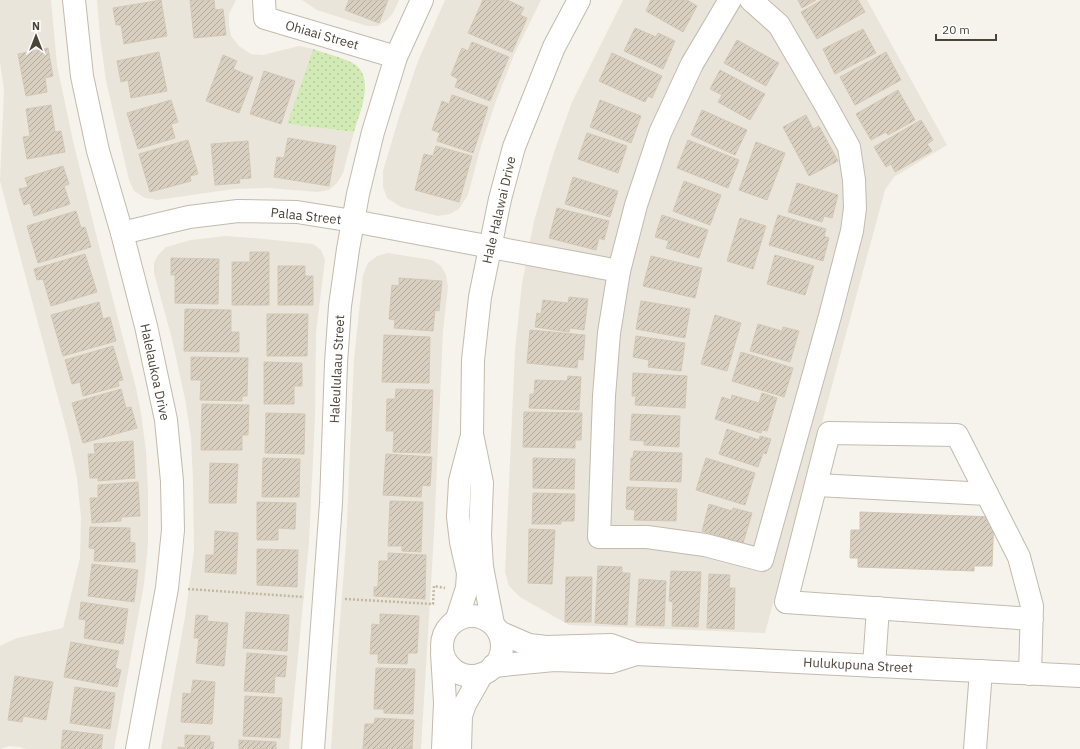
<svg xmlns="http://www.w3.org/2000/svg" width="1080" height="749" font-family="'IBM Plex Sans',sans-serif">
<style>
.residential{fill:#eae5da}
.green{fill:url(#green-dots)}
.building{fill:url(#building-hatch);stroke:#d3c7b4}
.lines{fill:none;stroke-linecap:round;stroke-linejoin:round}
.minor-casing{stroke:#c2bbae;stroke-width:24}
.path{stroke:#c4b79f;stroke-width:2.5;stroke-dasharray:2 2;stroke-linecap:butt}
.minor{stroke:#fff;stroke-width:22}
.labels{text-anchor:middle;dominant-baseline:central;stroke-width:4;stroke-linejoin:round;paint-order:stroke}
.street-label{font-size:13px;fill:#4b4439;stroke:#fff}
</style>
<defs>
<pattern id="green-dots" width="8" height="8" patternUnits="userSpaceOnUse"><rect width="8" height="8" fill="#d2eab5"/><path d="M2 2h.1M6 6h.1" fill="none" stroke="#b6ca9c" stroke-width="1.8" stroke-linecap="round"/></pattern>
<pattern id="building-hatch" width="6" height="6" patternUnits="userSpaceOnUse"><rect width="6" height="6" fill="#d8cfc1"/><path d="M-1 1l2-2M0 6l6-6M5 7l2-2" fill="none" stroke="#b1aa9e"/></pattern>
</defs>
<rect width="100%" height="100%" fill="#f6f3ec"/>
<g class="residential">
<path d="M0 0H51L57 65 73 141 98 242 136 388 141 413 146 451 148 491V544L144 584 114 749H26L21 747 9 746 0 749V646L17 638 63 628 80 558 81 518 77 478 68 435 0 181 4 90 0 62Z"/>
<path d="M97 0H236L229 14V25L231 36 239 46 251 54 263 55 299 46 313 49 287 124 354 132 343 173 337 183 329 190 317 192 269 188 234 189 157 200 145 198 134 191 129 180 106 81 100 37Z"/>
<path d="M302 0H399L393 13 387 20 378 26H367L317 10Z"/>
<path d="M445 0H541L514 55 496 101 481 146 468 195 459 209 450 214 438 216 401 207 387 198 383 187V171L399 117 418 61Z"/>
<path d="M623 0H867L947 145 894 177 885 190 765 633 569 625 520 597 509 586 505 572 515 350 522 284 534 221 553 155 572 102Z"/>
<path d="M225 236 253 238 313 244 321 250 325 260 316 332 315 418 309 542 289 749H161L185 617 194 551 193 481 191 437 185 399 172 339 154 273V263L158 255 166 247 191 240Z"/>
<path d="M388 253 432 260 441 266 446 275 448 287 443 331 434 534 421 749H331L337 658 346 544 354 359 363 275 368 263 377 256Z"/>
</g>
<path class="green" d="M313 49C324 53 348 59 356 65 375 81 359 114 354 132L287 124Z"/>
<g class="building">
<path d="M161 0 167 36 124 44 121 25H116L113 8Z"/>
<path d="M190 0H214L215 10 223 9 226 35 194 38Z"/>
<path d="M349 0H388L379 23 345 10Z"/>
<path d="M483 0 493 1 494 0H507L524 8 520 15 527 18 512 52 468 33Z"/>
<path d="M651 0H687L697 6 683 32 646 11Z"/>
<path d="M798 0H816L802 8Z"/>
<path d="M822 0H858L865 12 817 39 801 12Z"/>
<path d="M635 28 656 37 658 33 675 41 663 69 624 51Z"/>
<path d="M863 29 876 53 835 74 823 49Z"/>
<path d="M737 40 779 63 766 86 724 63Z"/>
<path d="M472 42 509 57 490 101 455 87 458 79 451 75 462 48 468 51Z"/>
<path d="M48 48 53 76 45 78 47 92 26 96 18 54Z"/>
<path d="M159 52 167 91 131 98 128 80 121 82 117 61Z"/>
<path d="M886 52 901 80 855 105 840 77Z"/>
<path d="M612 53 662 76 652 98 648 96 645 102 599 81Z"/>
<path d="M223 55 237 61 233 69 253 77 239 113 206 101Z"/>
<path d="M720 70 765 94 750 120 718 102 722 95 710 89Z"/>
<path d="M264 71 295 81 281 124 250 114Z"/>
<path d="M898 90 915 120 888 135 886 132 871 140 856 114Z"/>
<path d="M452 95 488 107 473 153 437 141 440 133 432 130 442 101 449 104Z"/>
<path d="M171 100 178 122 171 124 175 138 138 149 127 113Z"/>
<path d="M600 100 641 116 631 143 590 127Z"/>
<path d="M51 105 55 132 61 131 65 152 27 159 23 137 30 136 26 109Z"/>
<path d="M702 110 747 130 735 155 691 135Z"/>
<path d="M806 115 813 129 819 126 838 161 809 176 783 127Z"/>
<path d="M921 120 933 140 927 144 932 151 895 172 891 164 886 167 874 147Z"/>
<path d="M587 133 627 146 618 173 578 159Z"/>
<path d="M288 138 336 146 329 186 274 177 277 157 284 158Z"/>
<path d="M188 140 198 174 190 176 191 181 150 192 139 154Z"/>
<path d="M688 140 739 160 728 188 677 168Z"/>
<path d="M248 141 251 178 239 179 240 183 215 185 211 144Z"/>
<path d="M756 142 785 153 767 200 739 190Z"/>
<path d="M436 146 472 156 459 202 415 190 424 154 433 156Z"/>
<path d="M63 166 69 184 64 186 70 204 34 216 30 203 24 205 19 189 28 187 25 178Z"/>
<path d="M573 177 618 191 610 217 565 204Z"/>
<path d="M684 181 721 195 710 225 673 211Z"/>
<path d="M797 183 838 195 832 218 824 216 822 222 788 212Z"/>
<path d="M557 208 609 221 604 240 599 238 596 250 549 238Z"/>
<path d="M76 211 81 228 85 227 91 247 38 263 27 226Z"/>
<path d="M662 215 708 230 699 258 666 248 669 241 655 237Z"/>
<path d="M778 215 826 229 824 236 829 238 823 261 769 245Z"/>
<path d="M740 218 766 226 753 269 727 261Z"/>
<path d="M250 252H269V305H232V262H250Z"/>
<path d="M85 254 97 292 51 306 43 279 37 280 34 269Z"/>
<path d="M775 255 814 266 805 295 767 284Z"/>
<path d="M651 256 702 268 695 298 643 286Z"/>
<path d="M171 258 219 259 218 304 175 303V275H171Z"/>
<path d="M278 266H305V276H313V305H278Z"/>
<path d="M399 278 442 281 439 311 435 310 433 331 394 328 395 320 389 319 392 285 399 286Z"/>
<path d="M569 297 588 299 584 330 570 328 569 332 535 327 537 313 541 314 543 300 568 303Z"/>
<path d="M641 301 690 309 685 338 636 329Z"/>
<path d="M99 302 103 319 110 317 116 341 63 356 51 315Z"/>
<path d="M185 309 231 310V332H239V352L184 351Z"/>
<path d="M267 314H308L307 356H267Z"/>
<path d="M715 315 741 323 727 371 701 364Z"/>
<path d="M758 324 782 331 783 327 799 331 790 362 750 351Z"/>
<path d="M530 330 585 335 583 360 578 359 577 368 527 363Z"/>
<path d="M384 335 430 337 429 383 382 382Z"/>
<path d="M636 336 685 343 681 371 648 367 649 360 633 357Z"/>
<path d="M113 346 123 380 118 381 119 386 83 396 80 382 72 384 65 360Z"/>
<path d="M741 352 793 368 784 397 732 381Z"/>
<path d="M191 357 248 358 247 396H242V401L200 400 201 380H191Z"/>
<path d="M264 362 302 363V386H294V404H264Z"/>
<path d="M633 373 687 376 685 408 635 405 636 396H632Z"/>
<path d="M568 376 581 377 579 410 529 408 530 394H534L535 380 567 381Z"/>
<path d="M121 389 126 408 131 407 137 428 83 443 72 403Z"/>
<path d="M396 389 433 390 430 453 393 452 394 431H386L387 399H395Z"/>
<path d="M762 393 777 398 767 431 762 430 761 433 715 419 722 397 731 400 732 395 759 403Z"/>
<path d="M202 404 249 405 248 435H242V450H201Z"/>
<path d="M524 412 582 413 581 440H575V448L523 447Z"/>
<path d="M266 413 305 414 304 454 265 453Z"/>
<path d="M632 414 680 416 679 447 644 445V441L630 440Z"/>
<path d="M727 429 759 440 760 436 771 439 766 454 763 453 758 467 719 454Z"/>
<path d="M133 441 135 478 98 481V478H90L88 454H95L94 444Z"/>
<path d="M634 451 682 453 681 482 630 480 631 458H633Z"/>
<path d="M386 454 432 457 430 486 422 485 421 497 383 495Z"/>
<path d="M263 458 300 459 299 497H262Z"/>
<path d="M533 458 575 459 574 489 533 488Z"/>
<path d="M706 458 755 473 745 505 696 490Z"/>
<path d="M210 463 238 464 236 503H209Z"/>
<path d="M138 482 140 516 121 517V521L92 523 90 498H98V485Z"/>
<path d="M627 487 677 489 676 521 634 520 635 510 626 509Z"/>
<path d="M533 493 575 494 574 521H561V524H532Z"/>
<path d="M390 501 423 502 421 552 402 551V546H388Z"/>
<path d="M257 502 296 503 295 529 278 528V540H257Z"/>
<path d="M709 504 732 511 733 508 752 513 743 543 702 531Z"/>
<path d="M860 512 994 517 992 566H974V571L858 567V558H850L851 530H860Z"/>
<path d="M90 527 130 528V542L135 543V562L94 561 95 549 89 548Z"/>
<path d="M529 529 555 530 552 584 528 583Z"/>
<path d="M215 531 238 533 236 574 205 572 206 555H214Z"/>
<path d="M257 549 298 550 297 587 257 585Z"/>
<path d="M388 553 426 555 425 599 374 596V587H378L379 561H388Z"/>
<path d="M92 564 138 570 134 602 88 596Z"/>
<path d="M598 566 622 567V573H630L627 625 595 623Z"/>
<path d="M671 571 701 572 698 627 672 626 673 602 669 601Z"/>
<path d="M709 574 730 575 729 588H735L734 629 707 628Z"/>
<path d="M566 577H592L591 622H565Z"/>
<path d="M639 579 666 581 664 626 636 625Z"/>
<path d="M81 602 128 609 123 644 84 638 86 620 79 619Z"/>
<path d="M246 612 289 615 287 651 243 648Z"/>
<path d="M380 614 419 616 417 653H408L407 664 378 663V654H370L372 624 380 625Z"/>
<path d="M196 615 208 616 207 621 228 623 224 666 196 663 199 638H194Z"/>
<path d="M71 642 119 651 115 668 121 670 117 687 64 677Z"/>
<path d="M247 653 287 656 285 677 275 676 274 693 244 691Z"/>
<path d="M376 668 415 669 413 714 384 713V709H374Z"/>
<path d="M15 676 53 682 46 720 23 716 22 722 8 720Z"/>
<path d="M193 680 215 682 212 724 181 722 183 693 191 694Z"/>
<path d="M75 687 115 693 110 729 70 723Z"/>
<path d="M245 696 282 698 280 738 243 736Z"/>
<path d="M375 718 414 720 412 749H363L365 724H374Z"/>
<path d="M63 730 103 735 101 749H61Z"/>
<path d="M185 735 210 736V742H214L213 749H178V747L185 748Z"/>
<path d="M239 740 276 742V749H239Z"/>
</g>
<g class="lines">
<defs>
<g id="minor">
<path d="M74 0 82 76 98 151 122 233 146 326 166 420 172 481 173 530 167 588 137 749"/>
<path d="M264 0 265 18 396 57"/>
<path d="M122 233 189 217 238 211 297 212 353 221 619 271 609 333 604 396 599 537H647L705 545 762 560 830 316 852 231 855 208 854 180 849 147 825 104 779 25 751 0"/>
<path d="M619 271 636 205 660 133 692 64 730 0"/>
<path d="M817 485 987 494"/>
<circle cx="472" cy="646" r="30"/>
<path d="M457 619 467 588 468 573 461 542 458 517 460 481 471 439"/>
<path d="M493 624 482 567 480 535 482 483 472 434 473 360 480 297 500 199 514 147 554 47 579 0"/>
<path d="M499 632 529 645 546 647 611 645 636 654 1080 676"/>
<path d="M442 653 445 702 443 749"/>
<path d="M493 666 554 660 611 662 636 654"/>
<path d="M874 666 878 608"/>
<path d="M1030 674 1032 606 1019 557 957 435 829 433 786 602 1032 619"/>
<path d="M313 749 331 503 336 363 340 306 348 249 358 194 373 132 396 57 422 0"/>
<path d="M460 749 461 716 465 704 482 674"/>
<path d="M975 749 981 671"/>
</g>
</defs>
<use href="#minor" class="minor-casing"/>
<g class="path">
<path d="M188 589 304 597"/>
<path d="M345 599 433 604 434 586 445 588"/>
</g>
<use href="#minor" class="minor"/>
</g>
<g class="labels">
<g class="street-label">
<text transform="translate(322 35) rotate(16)">Ohiaai Street</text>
<text transform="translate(499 210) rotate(-77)">Hale Halawai Drive</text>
<text transform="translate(306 216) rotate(6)">Palaa Street</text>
<text transform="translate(337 369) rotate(-87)">Haleululaau Street</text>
<text transform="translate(155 372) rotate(78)">Halelaukoa Drive</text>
<text transform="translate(858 665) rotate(3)">Hulukupuna Street</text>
</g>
</g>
<g transform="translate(36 36)" stroke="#ffffff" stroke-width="3" paint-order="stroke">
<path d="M0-3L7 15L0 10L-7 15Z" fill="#4b4439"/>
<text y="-6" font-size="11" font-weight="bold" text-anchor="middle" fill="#4b4439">N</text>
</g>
<path d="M936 34v6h60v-6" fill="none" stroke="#4b4439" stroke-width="2"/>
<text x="942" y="34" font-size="12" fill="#4b4439" stroke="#ffffff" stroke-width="3" paint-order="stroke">20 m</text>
</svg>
